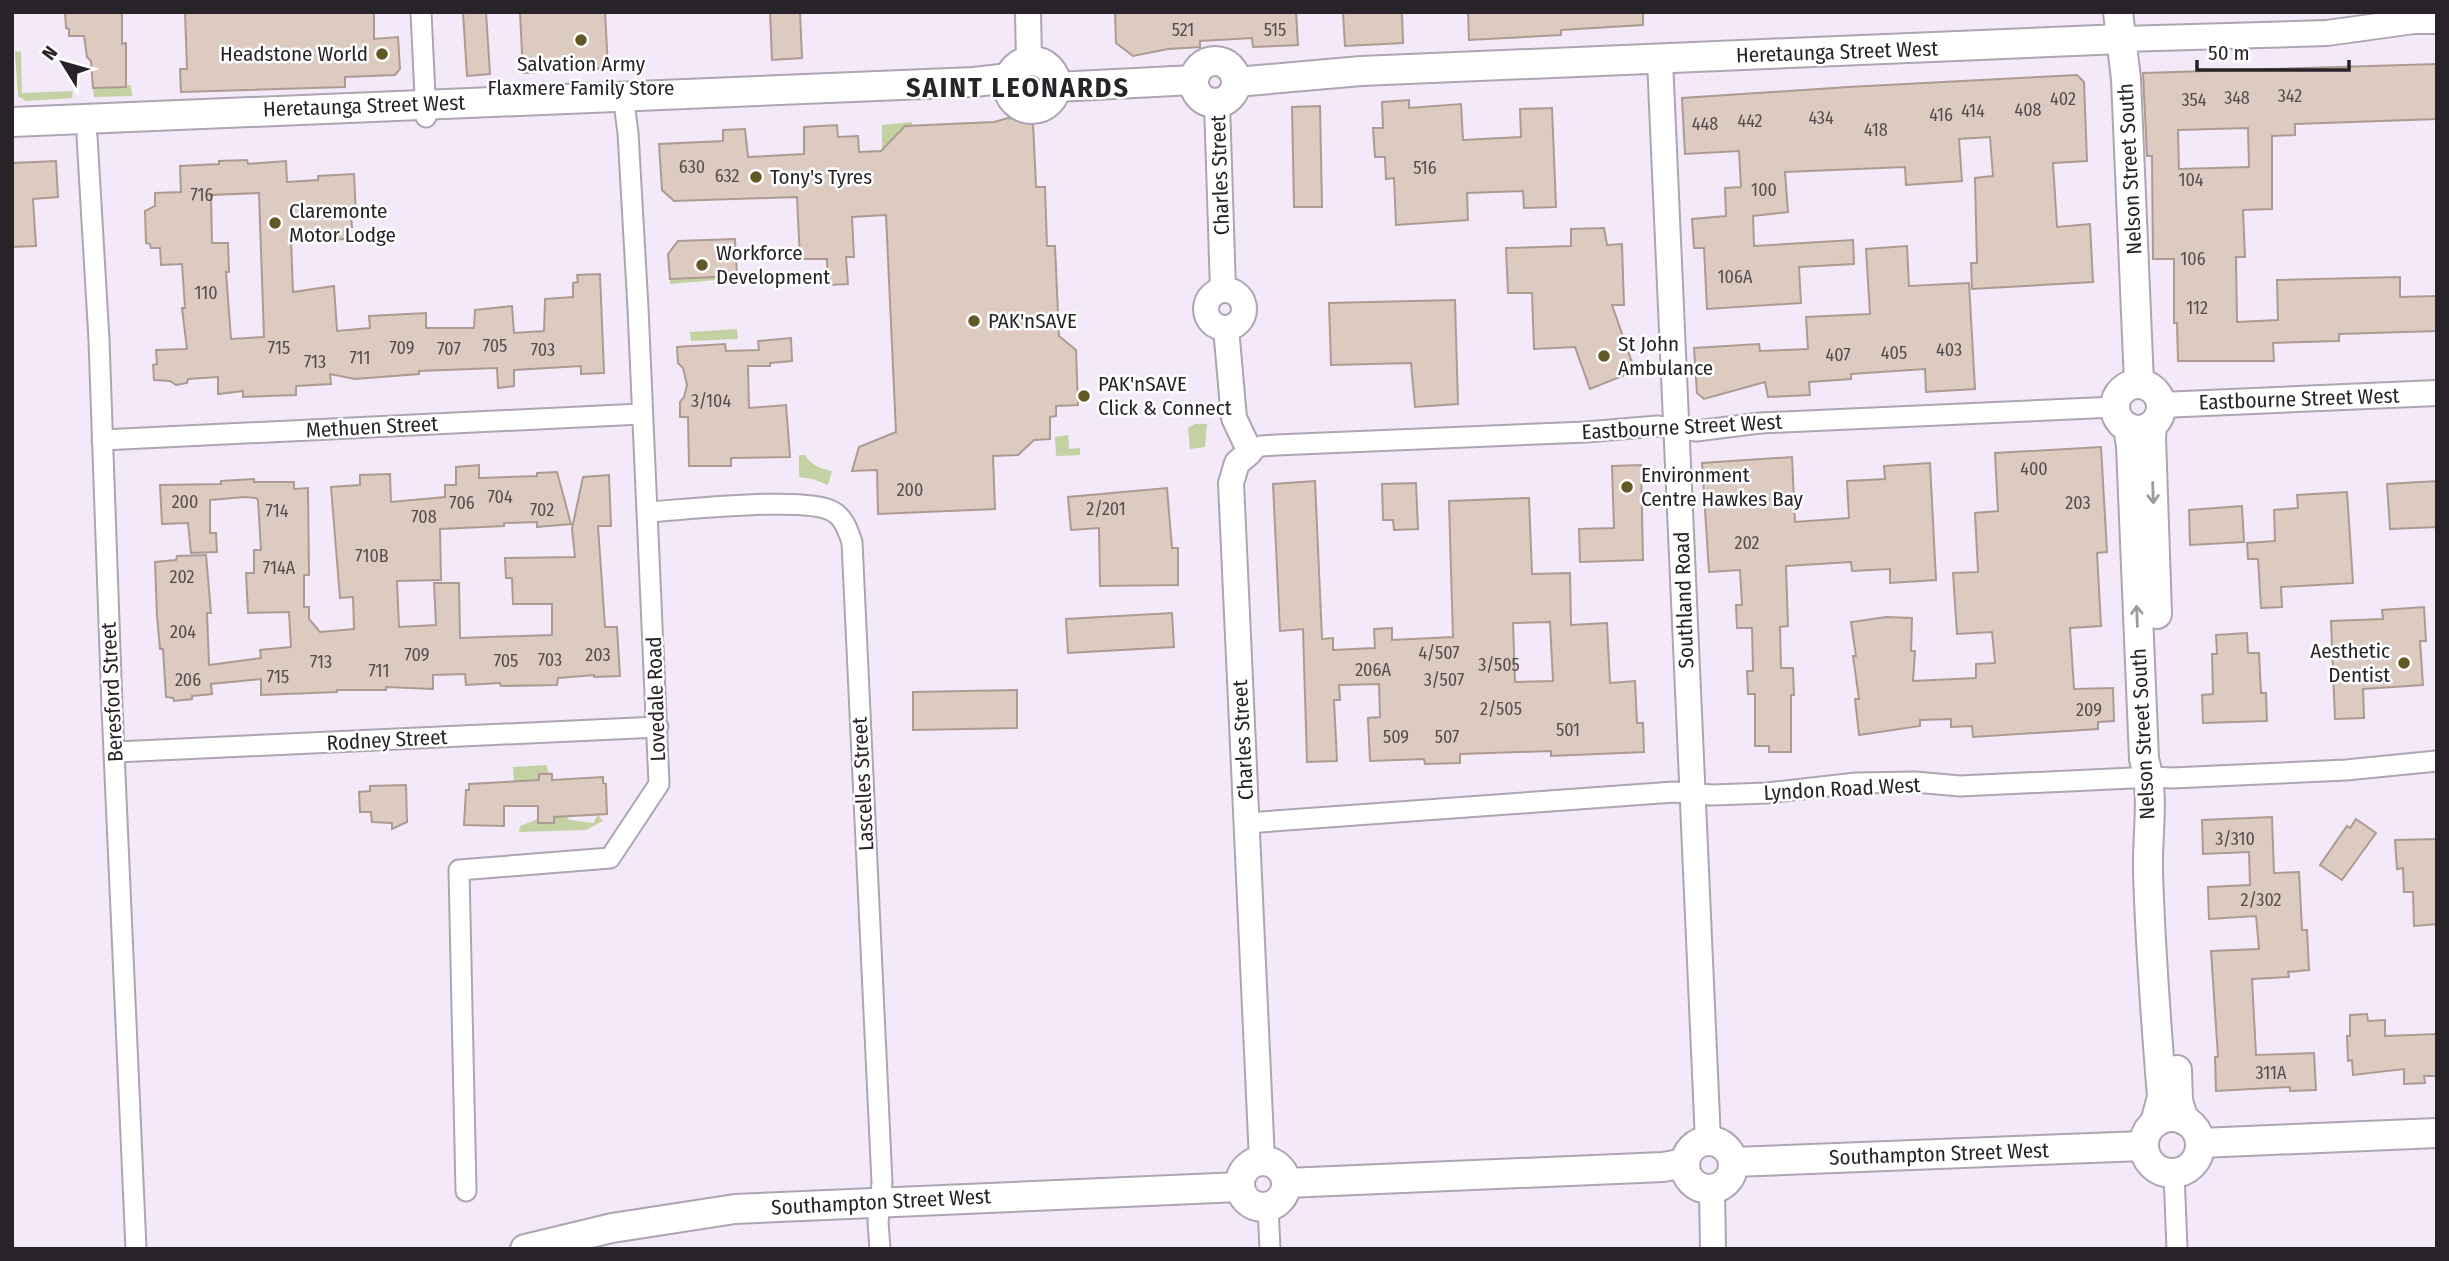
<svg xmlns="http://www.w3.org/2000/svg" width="2449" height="1261" font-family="'Fira Sans Condensed',sans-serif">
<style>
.green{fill:#c3d1a3}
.building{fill:#ddcbc2;stroke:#ac9b92;stroke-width:2;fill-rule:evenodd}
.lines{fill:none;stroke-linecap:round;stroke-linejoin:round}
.minor-casing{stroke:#aea4b2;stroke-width:23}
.tertiary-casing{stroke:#aea4b2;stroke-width:28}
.secondary-casing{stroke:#aea4b2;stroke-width:32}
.minor{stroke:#fff;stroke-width:19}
.tertiary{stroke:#fff;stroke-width:24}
.secondary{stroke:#fff;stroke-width:28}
.oneway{stroke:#9e9c9e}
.poi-dot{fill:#625824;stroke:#fff;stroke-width:2.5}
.labels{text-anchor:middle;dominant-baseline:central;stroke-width:5;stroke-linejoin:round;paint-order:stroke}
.number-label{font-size:18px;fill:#544d4e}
.street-label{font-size:21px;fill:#272328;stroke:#fff}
.poi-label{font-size:21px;fill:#272328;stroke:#fff;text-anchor:start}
.district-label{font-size:28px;font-weight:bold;letter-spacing:2px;fill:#272328;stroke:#fff}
</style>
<rect width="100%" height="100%" fill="#f4e9f8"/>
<g class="green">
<path d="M15 51 21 52 22 93 73 91 72 98 26 101 18 96Z"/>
<path d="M131 85 132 96 94 97 93 88Z"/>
<path d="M912 122V126H905L882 149V125Z"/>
<path d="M773 275 670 284V279Z"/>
<path d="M737 329 738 339 691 341 690 332Z"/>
<path d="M1195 424H1207L1205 447 1190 449 1188 428Z"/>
<path d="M1068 435 1069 449 1080 448V455L1056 456 1055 437Z"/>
<path d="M799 455H805C811 465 821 469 832 471L828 485 813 479 799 477Z"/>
<path d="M547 765 548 772 553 773V792L548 780 514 781 513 767Z"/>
<path d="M553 800 569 820 593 823 598 815 603 821 586 830 519 832 520 826 538 819 539 823 554 822Z"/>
</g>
<g class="building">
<path d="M65 12H122V44L126 43V87L93 88 91 61 87 57 84 36H69V29L66 28Z"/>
<path d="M185 12H374V39L398 37 400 69 395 75 345 77V87L181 92 180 69H187Z"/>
<path d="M463 12H486L490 74 467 76Z"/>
<path d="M520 12H605L608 68 523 73Z"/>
<path d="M770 12H800L802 58 772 60Z"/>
<path d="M1115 12H1296L1298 45 1253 47 1252 38 1200 41V47L1168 49 1133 56 1116 43Z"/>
<path d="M1343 12H1402L1403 43 1345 46Z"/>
<path d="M1468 12H1643V25L1561 30V35L1469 40Z"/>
<path d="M2437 64V119L2295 124V135L2272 136V209L2243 210 2245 257H2236L2237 322 2278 320 2277 280 2400 277V297L2437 296V331L2339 334V341L2273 343 2274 361H2178L2177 323H2174V259H2153L2152 156H2147L2143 73ZM2248 128 2249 167 2179 169 2178 130Z"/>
<path d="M2077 75 2084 82 2087 161 2053 163 2057 227 2090 224 2093 282 1972 289 1971 263H1977L1975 178 1993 176 1990 137 1959 139 1962 181 1906 185 1905 167 1785 172 1788 212 1753 216 1754 246 1853 240 1854 264 1799 267 1801 303 1707 309 1704 248H1694L1692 219 1726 216 1725 188 1741 187 1739 151 1685 154 1682 98 1848 87Z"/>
<path d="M1409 100V108L1461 104 1463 140 1521 137 1520 109 1552 108 1556 207 1524 208 1523 191 1467 193 1468 220 1396 225 1394 178 1386 179 1385 157H1375L1373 128H1383L1382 102Z"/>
<path d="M1320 106 1322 207H1294L1292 107Z"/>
<path d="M1008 118 1033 122 1036 187H1045L1047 246H1055L1059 336 1076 350 1078 405 1056 406V416L1050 417V439L1034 440 1018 455 993 456 995 509 878 514 877 470 852 471 859 447 896 432 886 215 852 217 854 257H846L848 284 828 285 827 259H800L797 197 674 201 662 190 659 144 723 141V130L745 129 748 157 804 154V127L837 125 838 137 858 136 859 152 881 151 905 126 994 122Z"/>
<path d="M247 160 248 164 286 161 287 182 318 180V176L354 174 356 215H351L352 227H345L346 239 327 240V238L291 240 293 292 334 286 337 331 370 328 369 316 426 313V328H474L475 310 512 306 514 333 544 331 545 299 573 297V283L578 282 577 275 600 274 604 373 581 374V366L514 370V386L498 388 497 368 419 371V374L355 379 330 374 331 384 296 386V395L243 397V391L218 394V377L188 379 187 383 176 385 170 381 154 380 153 365 157 364 156 350 187 349 182 308H185L182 264 161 265 160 248H151L150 244 146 243 145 211 155 206V193L181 192 180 166 219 164V161ZM259 193 264 337 231 339 226 272H229L228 243H212L211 195Z"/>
<path d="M56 161 58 197 33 199 36 246 12 247V163Z"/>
<path d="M1604 228 1607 245 1622 244 1624 305H1612L1635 371 1590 389 1575 347 1534 349 1532 293H1508L1506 248 1571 246V229Z"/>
<path d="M735 239 737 276 670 279 668 254 678 241Z"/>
<path d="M1907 246 1909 286 1969 283 1975 389 1926 392 1925 369 1851 374V379L1809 382 1810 395 1768 397 1765 382 1704 399 1697 393 1694 348 1759 344 1760 351 1808 349 1806 317 1870 314 1866 249Z"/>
<path d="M1455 300 1458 404 1415 407 1411 363 1331 365 1329 303Z"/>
<path d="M791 338 792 361 770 363V366H748L749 408 786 405 790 457 731 458V466H689L688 417H680V402L684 397 687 385 683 368 678 363 677 347 725 344 726 351 759 350 758 341Z"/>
<path d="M2101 447 2107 552 2097 553 2101 626 2070 628 2074 689 2113 688 2114 721 2098 722V729L1973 737 1972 726 1951 727V719L1920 720V726L1859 735 1855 699H1859L1853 656H1856L1851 622 1886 617 1912 618 1911 651H1915L1913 681 1976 678V664L1995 663 1992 632 1957 634 1953 573 1978 572 1975 513 1998 511 1995 453Z"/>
<path d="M1792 457 1795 522 1849 518 1847 481 1885 479 1884 466 1930 463 1936 580 1890 583V569L1852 571 1851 562 1786 566 1788 626 1780 627 1781 668H1793L1794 695H1791V752H1769V746H1755V694H1748L1747 671H1753L1752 628H1737L1736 605H1742L1740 570 1709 572 1702 463Z"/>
<path d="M479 465V478L537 476V473L557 472 571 524 537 527V522L504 523V526L440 529 441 580 397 581 399 627 436 625 434 583H459L460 638 552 635V604H513L512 578H506L505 558 575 557 572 529 583 477 609 475 611 526H598L605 627H617L620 676 594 677V675L558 678 557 685 501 686 500 683 466 685 465 674 433 675V689L386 687V690H337V692L261 695V679L211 684 212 694 192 696V699L174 701 173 698 166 697 163 649H160L157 616 155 562 176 560 177 556 206 555 211 613H207L209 665 261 658 260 650 291 647 289 612 248 613 246 573H254V550H261L258 500 256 498 245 497 210 500V533H216L217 552 191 553 188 523 162 524 160 485 221 484V481L254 479V482H294V489L308 488 309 575H304V607H309V619L320 632 354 629 353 597 340 598 331 487 360 485V475L390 474 391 502 445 497V485H456V467Z"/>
<path d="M1641 465 1643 560 1580 562 1579 529 1614 528 1612 466Z"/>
<path d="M1315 481 1322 639 1333 638V650L1375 648 1374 629 1392 628V640L1453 637 1449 501 1529 498 1532 574 1570 573 1571 625 1607 623 1610 683 1635 681 1637 723H1643L1644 752 1551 756V751L1460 754V763L1425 764 1424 759 1370 761 1368 718 1380 717 1379 684 1339 685 1340 700H1334L1337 761 1307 762 1303 629 1280 631 1273 484ZM1550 622 1553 681 1515 682 1513 623Z"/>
<path d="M2437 481V527L2390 529 2387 484Z"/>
<path d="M1416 483 1418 529 1394 530 1393 520H1383L1382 484Z"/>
<path d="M1167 488 1172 548H1178V585L1100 586 1099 528 1071 530 1068 497Z"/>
<path d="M2347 492 2353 583 2281 587 2282 607 2261 608 2258 559H2248L2247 543 2275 541 2274 510 2298 508 2297 495Z"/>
<path d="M2242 506 2244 542 2190 545 2189 510Z"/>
<path d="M2424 607 2426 641H2420L2423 685 2363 689 2364 718 2335 719 2331 621 2383 619 2382 610Z"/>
<path d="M1172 613 1174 647 1068 653 1066 619Z"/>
<path d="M2247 633 2248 653H2259L2261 693H2266L2267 721 2203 723 2202 695 2213 694 2212 654H2217L2216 635Z"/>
<path d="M1017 690V728L913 730V692Z"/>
<path d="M539 774H552V780L603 777V783L606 784 607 814 554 817V823H538V806H504V826L464 825 466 790H469V784L539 780Z"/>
<path d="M406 785 407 822 392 829V823L372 822 371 812H360L359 792 370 791V786Z"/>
<path d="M2272 817 2274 873 2299 872 2302 930H2307L2309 970 2288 972 2289 977 2252 979 2256 1055 2314 1053 2316 1090 2290 1091V1087L2216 1091 2215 1057H2218L2211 951 2259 949 2256 916 2209 919 2208 887 2250 885 2249 852 2203 854 2202 820Z"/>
<path d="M2356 819 2376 833 2342 880 2320 865 2347 826 2350 828Z"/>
<path d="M2436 839 2437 924 2414 926 2413 892H2404L2403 868 2397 869 2395 840Z"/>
<path d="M2367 1014 2368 1021 2385 1020V1036L2437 1034V1076H2424L2425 1083 2404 1084V1069L2353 1075 2352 1060 2348 1061 2347 1036H2350V1015Z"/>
</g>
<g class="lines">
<defs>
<g id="minor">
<path d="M421 12 426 117"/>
<path d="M87 136 99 340 112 707 136 1249"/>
<path d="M102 440 641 414"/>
<path d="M1250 452 1261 446 1276 445 1586 432 1657 426 1696 431 1760 423 2115 407"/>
<path d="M648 512C684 510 806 496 832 511 844 517 848 531 852 542L882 1183 878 1222 880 1249"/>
<path d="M116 752 658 727"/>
<path d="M1247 823 1674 792 1712 795 1767 793 1856 783 1915 782 1960 786 2153 777 2172 778 2346 770 2437 761"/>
<path d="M2174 1173 2177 1249"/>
<path d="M466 1191 459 870 610 858 659 784 638 308 628 133 623 95"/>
<path d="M1268 1207 1270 1249"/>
</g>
<g id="tertiary">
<path d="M1028 12 1029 61"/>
<path d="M2122 39 2327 33 2414 21H2437"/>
<path d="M1660 60 1708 1141"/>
<path d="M1217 103 1223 290"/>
<circle cx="1225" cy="309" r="19"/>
<path d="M1226 328 1234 418 1250 452 1237 463 1231 483 1262 1161"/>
<path d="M2161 405 2437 393"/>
<path d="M1712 1190 1713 1249"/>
</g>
<g id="secondary">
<path d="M2118 12 2126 79 2139 383"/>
<circle cx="1215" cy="82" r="21"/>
<circle cx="1032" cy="85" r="24"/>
<path d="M1236 82 1361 71 2122 39"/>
<path d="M1056 87 1194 80"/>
<path d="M12 122 974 82 1009 78"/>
<circle cx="2138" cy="407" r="23"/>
<path d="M2152 425 2151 437 2157 614"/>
<path d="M2128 427 2131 446 2144 759C2155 796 2147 833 2148 871 2150 946 2156 1022 2162 1097L2155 1123"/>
<path d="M2177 1070 2178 1101 2184 1120"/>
<circle cx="2172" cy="1145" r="28"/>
<circle cx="1709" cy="1165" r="24"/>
<path d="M2200 1143 2437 1133"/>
<circle cx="1263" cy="1184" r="23"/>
<path d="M1734 1162 2143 1146"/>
<path d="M1286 1183 1663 1167 1685 1163"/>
<path d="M525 1249 612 1228 735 1209 1240 1187"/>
</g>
</defs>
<use href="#minor" class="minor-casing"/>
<use href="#tertiary" class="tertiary-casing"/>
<use href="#secondary" class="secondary-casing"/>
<use href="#minor" class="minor"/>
<use href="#tertiary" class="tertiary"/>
<use href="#secondary" class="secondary"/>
</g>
<defs><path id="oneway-shaft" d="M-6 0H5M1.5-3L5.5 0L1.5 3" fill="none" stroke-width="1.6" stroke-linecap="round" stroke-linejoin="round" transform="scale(1.75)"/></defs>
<g class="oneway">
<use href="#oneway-shaft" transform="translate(2153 493) rotate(88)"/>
<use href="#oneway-shaft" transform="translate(2137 616) rotate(-92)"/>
</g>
<g class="poi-dot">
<circle cx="581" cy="40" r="7"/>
<circle cx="382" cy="54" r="7"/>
<circle cx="756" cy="177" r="7"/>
<circle cx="275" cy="223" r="7"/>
<circle cx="702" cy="265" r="7"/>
<circle cx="974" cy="321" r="7"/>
<circle cx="1604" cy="356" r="7"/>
<circle cx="1084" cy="396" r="7"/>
<circle cx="1627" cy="487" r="7"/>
<circle cx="2404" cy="663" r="7"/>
</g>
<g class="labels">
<g class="number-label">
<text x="1183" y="30">521</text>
<text x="1275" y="30">515</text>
<text x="2290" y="96">342</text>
<text x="2237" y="98">348</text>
<text x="2063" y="99">402</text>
<text x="2194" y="100">354</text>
<text x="2028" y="110">408</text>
<text x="1973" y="111">414</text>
<text x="1941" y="115">416</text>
<text x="1821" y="118">434</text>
<text x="1750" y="121">442</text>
<text x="1705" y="124">448</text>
<text x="1876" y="130">418</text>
<text x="692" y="167">630</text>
<text x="1425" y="168">516</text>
<text x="727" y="176">632</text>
<text x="2191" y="180">104</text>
<text x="1764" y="190">100</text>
<text x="202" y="195">716</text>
<text x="2193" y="259">106</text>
<text x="1735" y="277">106A</text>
<text x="206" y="293">110</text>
<text x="2197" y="308">112</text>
<text x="495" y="346">705</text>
<text x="279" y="348">715</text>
<text x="402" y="348">709</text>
<text x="449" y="349">707</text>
<text x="543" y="350">703</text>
<text x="1949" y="350">403</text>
<text x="1894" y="353">405</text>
<text x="1838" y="355">407</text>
<text x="360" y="358">711</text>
<text x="315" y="362">713</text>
<text x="711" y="401">3/104</text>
<text x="2034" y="469">400</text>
<text x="910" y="490">200</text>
<text x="500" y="497">704</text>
<text x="185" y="502">200</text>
<text x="462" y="503">706</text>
<text x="2078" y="503">203</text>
<text x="1106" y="509">2/201</text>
<text x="542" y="510">702</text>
<text x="277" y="511">714</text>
<text x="424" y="517">708</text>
<text x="1747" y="543">202</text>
<text x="372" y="556">710B</text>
<text x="279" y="568">714A</text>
<text x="182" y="577">202</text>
<text x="183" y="632">204</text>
<text x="1439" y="653">4/507</text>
<text x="417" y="655">709</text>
<text x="598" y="655">203</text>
<text x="550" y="660">703</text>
<text x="506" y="661">705</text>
<text x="321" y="662">713</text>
<text x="1499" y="665">3/505</text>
<text x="1373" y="670">206A</text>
<text x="379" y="671">711</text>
<text x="278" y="677">715</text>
<text x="188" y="680">206</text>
<text x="1444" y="680">3/507</text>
<text x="1501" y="709">2/505</text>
<text x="2089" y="710">209</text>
<text x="1568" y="730">501</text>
<text x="1396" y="737">509</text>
<text x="1447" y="737">507</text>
<text x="2235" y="839">3/310</text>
<text x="2261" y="900">2/302</text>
<text x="2271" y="1073">311A</text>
</g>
<g class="street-label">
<text transform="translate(1837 52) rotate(-2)">Heretaunga Street West</text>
<text transform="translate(364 106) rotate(-2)">Heretaunga Street West</text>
<text transform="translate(2130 169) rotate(-93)">Nelson Street South</text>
<text transform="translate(1220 175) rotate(-92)">Charles Street</text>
<text transform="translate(2299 399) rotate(-2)">Eastbourne Street West</text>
<text transform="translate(372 427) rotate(-3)">Methuen Street</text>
<text transform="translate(1682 427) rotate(-3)">Eastbourne Street West</text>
<text transform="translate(1684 600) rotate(-92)">Southland Road</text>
<text transform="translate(112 692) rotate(-93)">Beresford Street</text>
<text transform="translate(656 699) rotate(-92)">Lovedale Road</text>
<text transform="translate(2143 734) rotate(-93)">Nelson Street South</text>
<text transform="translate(387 740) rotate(-3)">Rodney Street</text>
<text transform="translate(1243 740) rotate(-93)">Charles Street</text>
<text transform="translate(863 784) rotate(-93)">Lascelles Street</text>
<text transform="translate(1842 789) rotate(-3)">Lyndon Road West</text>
<text transform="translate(1939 1154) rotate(-2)">Southampton Street West</text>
<text transform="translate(881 1202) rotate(-3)">Southampton Street West</text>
</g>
<g class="poi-label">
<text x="368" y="54" text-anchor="end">Headstone World</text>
<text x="581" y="64" text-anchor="middle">Salvation Army<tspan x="581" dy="24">Flaxmere Family Store</tspan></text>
<text x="770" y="177">Tony's Tyres</text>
<text x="289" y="211">Claremonte<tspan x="289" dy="24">Motor Lodge</tspan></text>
<text x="716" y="253">Workforce<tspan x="716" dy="24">Development</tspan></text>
<text x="988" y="321">PAK'nSAVE</text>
<text x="1618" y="344">St John<tspan x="1618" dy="24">Ambulance</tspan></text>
<text x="1098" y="384">PAK'nSAVE<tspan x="1098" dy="24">Click &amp; Connect</tspan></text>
<text x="1641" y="475">Environment<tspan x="1641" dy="24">Centre Hawkes Bay</tspan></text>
<text x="2390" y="651" text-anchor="end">Aesthetic<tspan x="2390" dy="24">Dentist</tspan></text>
</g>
<g class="district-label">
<text x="1018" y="87">SAINT LEONARDS</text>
</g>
</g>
<rect width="2449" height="1261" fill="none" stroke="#272328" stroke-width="28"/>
<g transform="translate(63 63) rotate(307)" stroke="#ffffff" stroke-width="5" paint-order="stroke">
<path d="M0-5L12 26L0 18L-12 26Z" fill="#272328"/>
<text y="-10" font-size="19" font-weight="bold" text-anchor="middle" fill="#272328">N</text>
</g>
<path d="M2197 60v10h152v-10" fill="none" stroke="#272328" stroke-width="3.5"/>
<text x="2208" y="60" font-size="21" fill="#272328" stroke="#ffffff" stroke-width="5" paint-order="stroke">50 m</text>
</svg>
